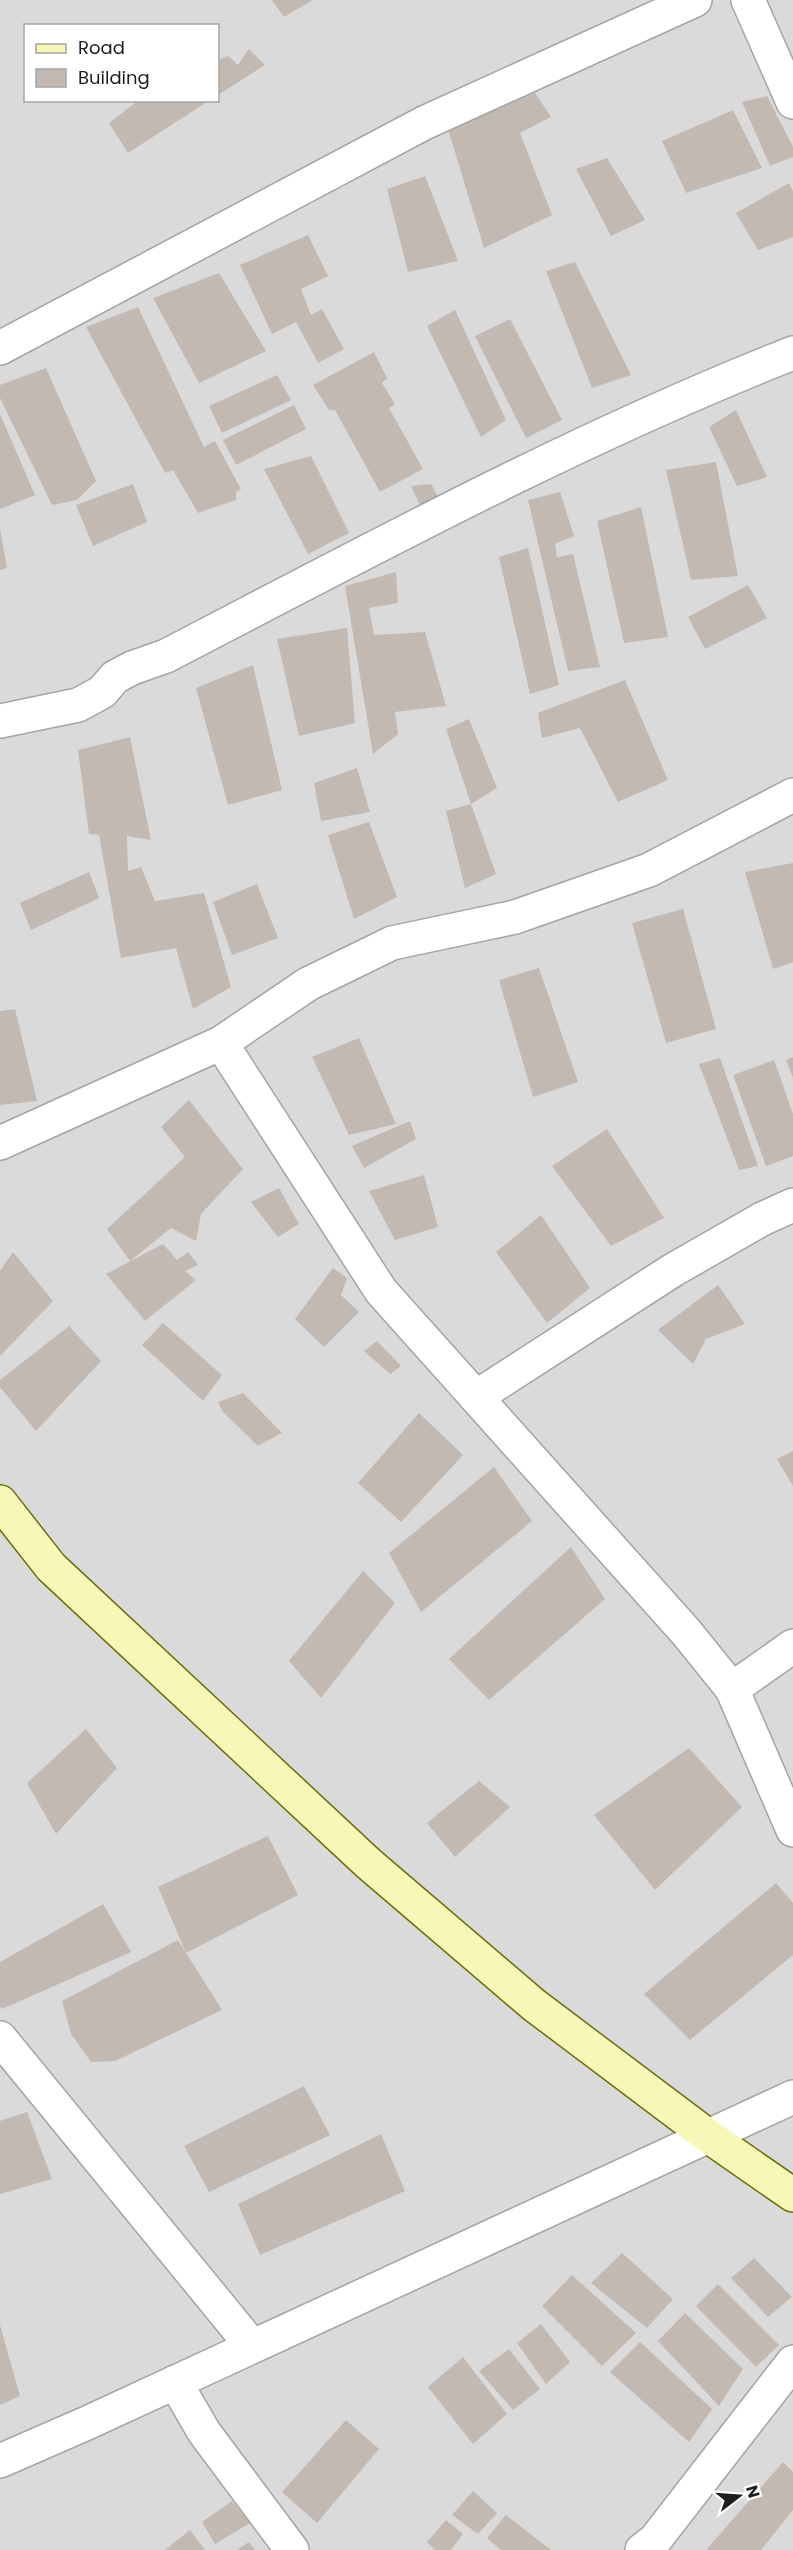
<svg xmlns="http://www.w3.org/2000/svg" width="793" height="2550" font-family="Poppins,sans-serif">
<style>
.residential{fill:#dbdada;fill-rule:evenodd}
.building{fill:#c2b9b3}
.lines{fill:none;stroke-linecap:round;stroke-linejoin:round}
.street-casing{stroke:#a4a4a4;stroke-width:36}
.secondary-casing{stroke:#697008;stroke-width:36}
.street{stroke:#fff;stroke-width:33}
.secondary{stroke:#f7f7b8;stroke-width:33}
</style>
<rect width="100%" height="100%" fill="#eeeae3"/>
<path class="residential" d="M0 0H793V2550H0ZM26 26H218V100H26Z"/>
<g class="building">
<path d="M272 0H313L284 17Z"/>
<path d="M249 49 265 65 218 95V60L228 56 238 65Z"/>
<path d="M535 93 551 117 520 133 552 215 484 248 448 129Z"/>
<path d="M767 96 793 147V157L770 166 742 102Z"/>
<path d="M139 100H210L128 153 109 123Z"/>
<path d="M733 110 762 168 686 193 662 141Z"/>
<path d="M607 158 645 220 611 236 576 169Z"/>
<path d="M425 176 458 261 408 272 387 189Z"/>
<path d="M789 183 793 191V237L758 250 736 213Z"/>
<path d="M308 235 328 276 301 289 311 315 322 309 344 349 318 363 296 322 272 334 240 265Z"/>
<path d="M575 262 631 375 592 388 546 271Z"/>
<path d="M219 273 266 351 199 383 153 298Z"/>
<path d="M138 307 204 447 215 441 241 489 236 492V500L198 513 173 470 165 473 86 327Z"/>
<path d="M455 310 506 420 481 437 427 326Z"/>
<path d="M510 319 562 420 526 438 475 336Z"/>
<path d="M374 352 387 378 382 383 395 404 389 408 423 469 380 492 335 410H329L313 385Z"/>
<path d="M46 368 96 481 77 500 52 505 0 398V385Z"/>
<path d="M277 375 291 400 222 433 209 406Z"/>
<path d="M294 405 306 429 236 465 223 440Z"/>
<path d="M736 410 767 477 737 486 709 427Z"/>
<path d="M0 414 35 495 0 509Z"/>
<path d="M311 456 349 533 308 554 264 469Z"/>
<path d="M716 462 738 576 691 580 666 470Z"/>
<path d="M133 484 147 522 93 546 76 505Z"/>
<path d="M431 484 446 511 424 513 411 486Z"/>
<path d="M560 492 574 536 555 544 557 557 573 554 600 667 568 671 528 500Z"/>
<path d="M641 507 668 637 624 643 597 521Z"/>
<path d="M0 529 7 568 0 570Z"/>
<path d="M528 548 559 685 530 694 499 557Z"/>
<path d="M396 572 398 603 369 608 374 635 425 632 446 706 395 712 398 734 373 754 345 586Z"/>
<path d="M748 585 767 618 705 649 688 617Z"/>
<path d="M347 628 355 723 299 736 277 639Z"/>
<path d="M253 665 282 790 228 805 196 688Z"/>
<path d="M625 680 668 780 618 802 580 728 542 738 538 713Z"/>
<path d="M469 719 497 788 471 804 496 874 465 888 446 811 471 804 446 729Z"/>
<path d="M130 737 151 840 127 836 128 871 141 867 155 901 204 893 231 987 193 1009 176 948 121 958 99 835 89 834 78 750Z"/>
<path d="M357 768 370 812 321 821 314 783Z"/>
<path d="M369 822 397 897 354 919 328 835Z"/>
<path d="M793 863V962L773 969 745 872Z"/>
<path d="M89 872 99 898 31 930 20 903Z"/>
<path d="M257 884 278 938 232 955 213 902Z"/>
<path d="M683 909 716 1029 666 1043 632 923Z"/>
<path d="M539 968 578 1082 533 1097 499 980Z"/>
<path d="M15 1009 37 1101 0 1105V1011Z"/>
<path d="M359 1038 396 1124 349 1135 312 1057Z"/>
<path d="M793 1057V1078L786 1060Z"/>
<path d="M720 1058 758 1166 739 1170 699 1064Z"/>
<path d="M774 1060 793 1114V1156L766 1166 733 1075Z"/>
<path d="M189 1100 243 1169 201 1214 196 1241 171 1228 130 1261 107 1229 185 1157 161 1127Z"/>
<path d="M410 1121 416 1139 364 1168 352 1146Z"/>
<path d="M607 1129 664 1218 611 1246 552 1166Z"/>
<path d="M424 1175 438 1227 395 1240 369 1191Z"/>
<path d="M279 1188 299 1224 278 1237 251 1202Z"/>
<path d="M541 1215 590 1288 547 1323 496 1252Z"/>
<path d="M163 1244 177 1260 188 1252 198 1265 185 1271 196 1280 145 1321 106 1274Z"/>
<path d="M13 1252 53 1301 0 1356V1271Z"/>
<path d="M333 1268 347 1278 341 1295 359 1312 324 1347 295 1319Z"/>
<path d="M718 1285 745 1324 706 1339 693 1364 658 1330Z"/>
<path d="M163 1323 222 1375 203 1401 142 1345Z"/>
<path d="M69 1326 101 1361 36 1431 0 1387V1380Z"/>
<path d="M377 1341 401 1366 390 1374 364 1351Z"/>
<path d="M243 1393 282 1433 258 1446 223 1412 218 1402Z"/>
<path d="M419 1413 463 1455 401 1522 358 1483Z"/>
<path d="M793 1451V1486L777 1459Z"/>
<path d="M494 1467 532 1521 421 1612 389 1553Z"/>
<path d="M571 1547 605 1599 489 1700 449 1659Z"/>
<path d="M363 1571 395 1603 321 1698 289 1661Z"/>
<path d="M86 1729 117 1768 56 1834 27 1783Z"/>
<path d="M689 1748 742 1807 655 1890 594 1815Z"/>
<path d="M479 1781 510 1807 455 1857 427 1823Z"/>
<path d="M268 1836 298 1895 186 1953 158 1887Z"/>
<path d="M776 1883 793 1903V1955L690 2040 644 1994Z"/>
<path d="M103 1904 131 1952 2 2009 0 2006V1962Z"/>
<path d="M178 1940 222 2010 115 2061 91 2062 71 2034 62 2001Z"/>
<path d="M304 2086 330 2135 209 2192 184 2146Z"/>
<path d="M27 2112 52 2179 0 2194V2121Z"/>
<path d="M381 2134 405 2191 260 2255 238 2204Z"/>
<path d="M622 2253 673 2299 647 2328 591 2283Z"/>
<path d="M754 2258 792 2297 768 2317 731 2278Z"/>
<path d="M572 2275 636 2333 602 2366 542 2306Z"/>
<path d="M718 2284 779 2345 756 2367 696 2306Z"/>
<path d="M685 2313 743 2369 719 2406 658 2341Z"/>
<path d="M541 2324 570 2362 546 2384 517 2343Z"/>
<path d="M0 2325 20 2396 0 2405Z"/>
<path d="M640 2342 712 2409 689 2442 610 2372Z"/>
<path d="M509 2349 540 2389 513 2410 479 2371Z"/>
<path d="M463 2357 507 2414 473 2444 428 2387Z"/>
<path d="M346 2420 379 2449 317 2523 282 2492Z"/>
<path d="M783 2462 793 2472V2510L761 2550H706Z"/>
<path d="M473 2491 497 2513 478 2534 452 2515Z"/>
<path d="M232 2501 250 2523 215 2544 202 2522Z"/>
<path d="M506 2515 551 2550H501L487 2538Z"/>
<path d="M446 2520 463 2534 451 2550H435L427 2542Z"/>
<path d="M190 2530 205 2550H165Z"/>
<path d="M249 2542 255 2550H237Z"/>
</g>
<g class="lines">
<defs>
<g id="street">
<path d="M748 0 793 102"/>
<path d="M0 348 424 123 695 0"/>
<path d="M0 721 78 705 102 692 115 677 132 668 166 656C372 549 577 438 793 353"/>
<path d="M221 1043 381 1291 686 1632 732 1689 793 1830"/>
<path d="M0 1143 221 1043 308 984 392 943 515 917 649 870 793 795"/>
<path d="M476 1397 673 1270 762 1219 793 1205"/>
<path d="M732 1689 793 1646"/>
<path d="M0 2038 252 2346"/>
<path d="M175 2382 204 2432 292 2550"/>
<path d="M0 2461 87 2423 793 2097"/>
<path d="M642 2550 655 2540 793 2362"/>
</g>
<path id="secondary" d="M0 1502 51 1567 368 1863 534 2005 708 2136 793 2195"/>
</defs>
<use href="#street" class="street-casing"/>
<use href="#secondary" class="secondary-casing"/>
<use href="#street" class="street"/>
<use href="#secondary" class="secondary"/>
</g>
<rect x="24" y="24" width="195" height="78" fill="#ffffff" stroke="#a5a5a5" stroke-width="1.5"/>
<rect x="36" y="44" width="30" height="9" fill="#f7f7b8" stroke="#a5a5a5" stroke-width="1.5"/>
<text x="78" y="54" font-size="18" fill="#1d1d1d">Road</text>
<rect x="36" y="69" width="30" height="18" fill="#c2b9b3" stroke="#a5a5a5" stroke-width="1.5"/>
<text x="78" y="84" font-size="18" fill="#1d1d1d">Building</text>
<g transform="translate(739 2496) rotate(73)" stroke="#ffffff" stroke-width="4.5" paint-order="stroke">
<path d="M0-4.5L10 22L0 15L-10 22Z" fill="#1d1d1d"/>
<text y="-9" font-size="16" font-weight="bold" text-anchor="middle" fill="#1d1d1d">N</text>
</g>
</svg>
